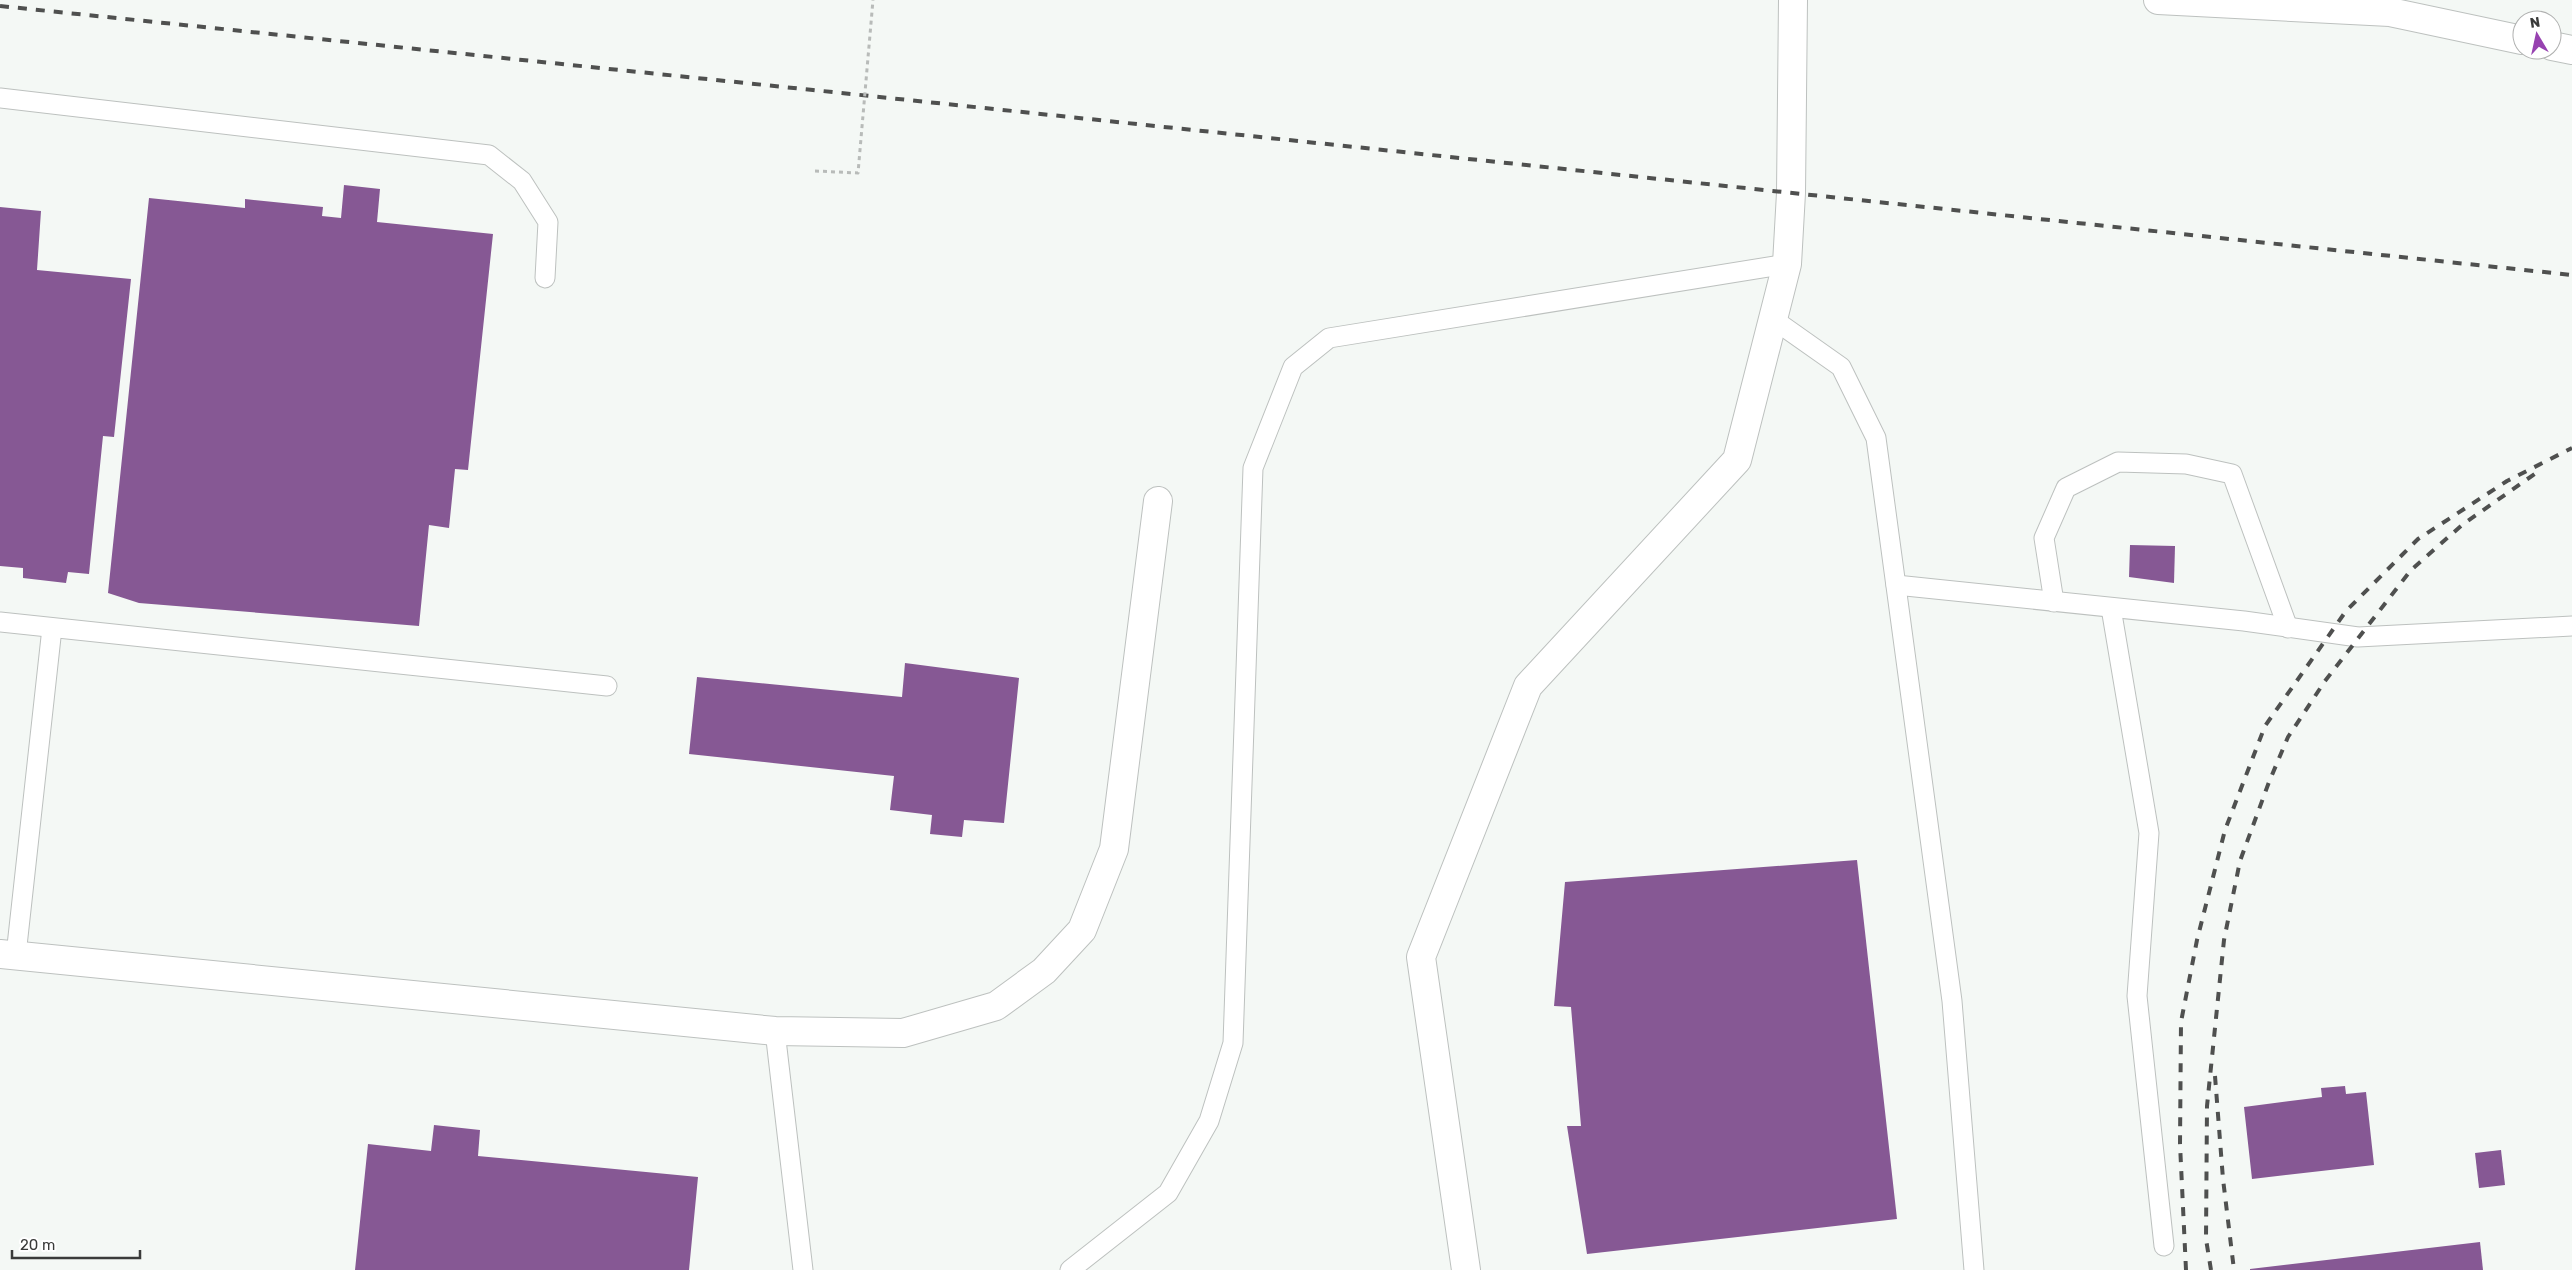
<svg xmlns="http://www.w3.org/2000/svg" width="2572" height="1270" font-family="Rubik,sans-serif">
<style>
.building{fill:#865894}
.lines{fill:none;stroke-linecap:round;stroke-linejoin:round}
.service-casing{stroke:#bdc1bf;stroke-width:21}
.minor-casing{stroke:#bdc1bf;stroke-width:30}
.primary-casing{stroke:#bdc1bf;stroke-width:30}
.service{stroke:#fff;stroke-width:19}
.minor{stroke:#fff;stroke-width:28}
.primary{stroke:#fff;stroke-width:28}
.rail{stroke:#4f504f;stroke-width:4;stroke-dasharray:9 9;stroke-linecap:butt}
.path-bridge{stroke:#b8bbb9;stroke-width:3;stroke-dasharray:4 4;stroke-linecap:butt}
</style>
<rect width="100%" height="100%" fill="#f4f8f5"/>
<g class="building">
<path d="M344 185 380 189 377 222 493 234 468 470 455 469 449 528 429 525 419 626 139 603 108 593 149 198 245 208V199L323 207 322 216 341 218Z"/>
<path d="M0 207 41 211 37 270 131 279 114 437 103 436 89 574 68 572 66 583 23 578V568L0 566Z"/>
<path d="M2130 545 2175 546 2174 583 2129 577Z"/>
<path d="M905 663 1019 678 1004 823 964 820 962 837 930 834 932 815 890 810 894 776 689 754 697 677 902 697Z"/>
<path d="M1857 860 1897 1219 1587 1254 1567 1126H1581L1571 1007 1554 1006 1565 882Z"/>
<path d="M2345 1086 2346 1094 2366 1092 2374 1165 2252 1179 2244 1107 2322 1097 2321 1088Z"/>
<path d="M434 1125 480 1130 478 1156 698 1177 689 1270H355L368 1144 431 1151Z"/>
<path d="M2501 1150 2505 1185 2479 1188 2475 1153Z"/>
<path d="M2480 1242 2483 1270H2250V1269Z"/>
</g>
<g class="lines">
<defs>
<g id="service">
<path d="M0 98 489 155 522 181 548 222 545 278"/>
<path d="M1773 319 1841 367 1876 438 1952 1001 1974 1270"/>
<path d="M1896 585 2244 621 2358 637 2572 626"/>
<path d="M2054 602 2044 538 2066 488 2118 462 2186 464 2232 474 2288 628"/>
<path d="M2111 608 2149 833 2137 996 2164 1246"/>
<path d="M0 622 607 686"/>
<path d="M16 955 52 628"/>
<path d="M775 1031 803 1270"/>
<path d="M1070 1270 1168 1193 1209 1121 1233 1043 1253 468 1293 367 1329 338 1787 264"/>
</g>
<g id="minor">
<path d="M0 954 775 1031 903 1033 996 1006 1044 971 1082 930 1114 849 1158 501"/>
<path d="M1466 1270 1421 957 1528 686 1737 460 1787 264 1791 193 1793 0"/>
</g>
<g id="primary">
<path d="M2158 0 2390 12 2522 40"/>
<path d="M2552 46 2572 50"/>
</g>
</defs>
<use href="#service" class="service-casing"/>
<use href="#minor" class="minor-casing"/>
<use href="#primary" class="primary-casing"/>
<use href="#service" class="service"/>
<use href="#minor" class="minor"/>
<use href="#primary" class="primary"/>
<g class="rail">
<path d="M0 6 813 90 2572 275"/>
<path d="M2215 1076 2223 1179 2234 1270"/>
<path d="M2186 1270 2180 1144 2181 1022 2197 940 2225 830 2265 726 2346 611 2418 539 2507 481 2572 448"/>
<path d="M2211 1270 2206 1239 2207 1106 2224 940 2240 861 2269 782 2288 737 2325 681 2411 570 2462 525 2536 473"/>
</g>
<path class="path-bridge" d="M815 171 858 173 873 0"/>
</g>
<g transform="translate(2537 35) rotate(351)"><circle r="24" fill="#ffffff" stroke="#b0b1b0"/>
<path d="M0-4L9 19L0 12L-9 19Z" fill="#9742b0"/>
<text y="-8" font-size="14" font-weight="bold" text-anchor="middle" fill="#3a3b3a">N</text>
</g>
<path d="M12 1250v8h128v-8" fill="none" stroke="#3a3b3a" stroke-width="2.5"/>
<text x="20" y="1250" font-size="15" fill="#3a3b3a" stroke="#ffffff" stroke-width="4" paint-order="stroke">20 m</text>
</svg>
